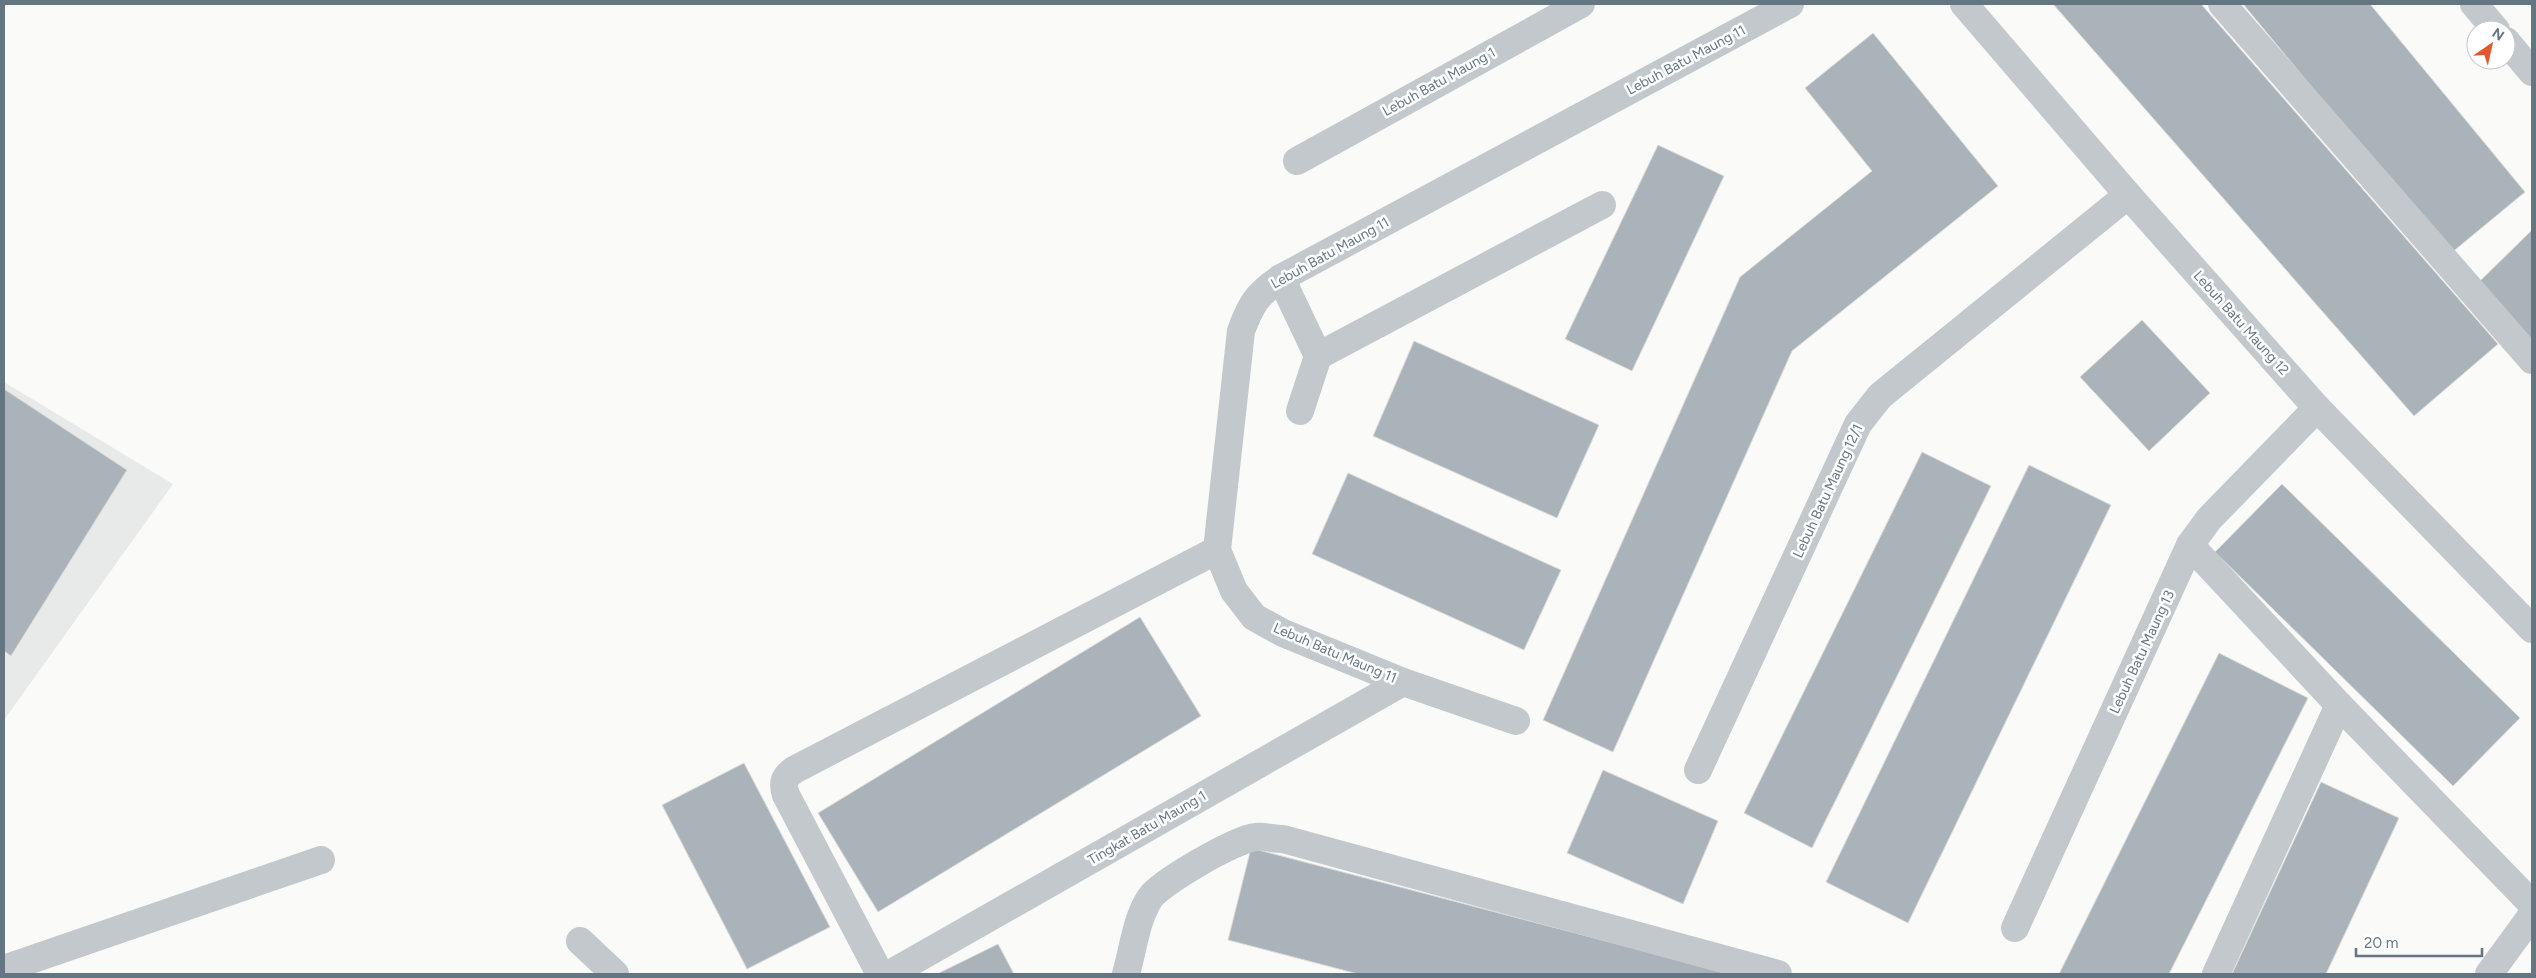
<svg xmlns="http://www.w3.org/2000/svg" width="2536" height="978" font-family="Figtree,sans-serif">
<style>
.built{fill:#e8e9e9}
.building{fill:#aab3b9;stroke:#dcdcda}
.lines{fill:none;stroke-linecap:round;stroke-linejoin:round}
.minor{stroke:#c3c8cc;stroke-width:28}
.labels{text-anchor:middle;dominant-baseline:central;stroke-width:5;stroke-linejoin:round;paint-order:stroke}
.street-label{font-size:14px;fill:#657683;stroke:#fff}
</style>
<rect width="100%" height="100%" fill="#fafaf8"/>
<path class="built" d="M4 382 173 484 4 720Z"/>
<g class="building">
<path d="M2053 4H2201L2498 344 2414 416Z"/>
<path d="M2243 4H2370L2525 192 2450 254Z"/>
<path d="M1873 33 1998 186 1792 351 1613 752 1543 720 1740 277 1872 171 1805 88Z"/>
<path d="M1658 145 1724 176 1632 371 1565 339Z"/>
<path d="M2532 230V344L2475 286Z"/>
<path d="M2142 320 2210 393 2149 451 2080 377Z"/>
<path d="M1414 341 1599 425 1557 518 1373 436Z"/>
<path d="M4 389 127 470 11 656 4 651Z"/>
<path d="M1922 452 1991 486 1812 848 1744 813Z"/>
<path d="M2029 465 2111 505 1908 923 1826 882Z"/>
<path d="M1348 473 1561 570 1524 650 1312 554Z"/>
<path d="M2282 484 2520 718 2453 786 2215 552Z"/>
<path d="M1140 617 1201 716 878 912 818 813Z"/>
<path d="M2219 653 2308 698 2169 974H2059Z"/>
<path d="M744 763 830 927 747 969 662 805Z"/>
<path d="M1603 770 1718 821 1683 904 1567 853Z"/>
<path d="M2321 782 2399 818 2326 974H2232Z"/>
<path d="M1251 848 1732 974H1358L1228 940Z"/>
<path d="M998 944 1014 974H937Z"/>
</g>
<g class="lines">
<g class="minor">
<path d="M1964 4 2128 195 2317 408 2532 629"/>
<path d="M2222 4 2532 360"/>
<path d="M2474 4 2496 30"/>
<path d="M2506 41 2532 72"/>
<path d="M1297 161 1581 4"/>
<path d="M1281 278 1318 356 1602 205"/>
<path d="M1300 411 1318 356"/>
<path d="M2190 545 2339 705 2532 904"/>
<path d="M1516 721 1403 682 1283 633 1254 617 1234 591 1217 550 1241 331C1251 304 1257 294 1281 278L1790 4"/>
<path d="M1698 770 1858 424 1880 396 2128 195"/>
<path d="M2015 928 2190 545 2209 519 2317 408"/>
<path d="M580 941 615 974"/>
<path d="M4 969 321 860"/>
<path d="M880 974 786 795C782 783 784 777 794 770L1217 550"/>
<path d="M890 974 1403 682"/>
<path d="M1126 974C1133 950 1136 919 1150 898 1161 882 1236 839 1256 837 1264 836 1274 839 1283 839L1778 974"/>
<path d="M2216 974 2339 705"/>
<path d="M2489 974 2532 915"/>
</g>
</g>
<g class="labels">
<g class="street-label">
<text transform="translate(1686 60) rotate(-28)">Lebuh Batu Maung 11</text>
<text transform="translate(1439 82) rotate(-29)">Lebuh Batu Maung 1</text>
<text transform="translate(1330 253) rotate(-29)">Lebuh Batu Maung 11</text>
<text transform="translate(2241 323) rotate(48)">Lebuh Batu Maung 12</text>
<text transform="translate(1828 491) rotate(-65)">Lebuh Batu Maung 12/1</text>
<text transform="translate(2142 652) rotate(-65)">Lebuh Batu Maung 13</text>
<text transform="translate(1335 653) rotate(23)">Lebuh Batu Maung 11</text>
<text transform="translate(1147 828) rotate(-30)">Tingkat Batu Maung 1</text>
</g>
</g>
<rect width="2536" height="978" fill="none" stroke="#657683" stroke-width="10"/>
<g transform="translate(2491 45) rotate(34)"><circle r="24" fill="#ffffff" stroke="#c1c8cd"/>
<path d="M0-4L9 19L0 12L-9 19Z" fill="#e4572e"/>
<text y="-8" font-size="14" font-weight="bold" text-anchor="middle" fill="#657683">N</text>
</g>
<path d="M2356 948v8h126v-8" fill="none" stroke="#657683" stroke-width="2.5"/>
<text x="2364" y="948" font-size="15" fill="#657683" stroke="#ffffff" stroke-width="4" paint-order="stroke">20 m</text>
</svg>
